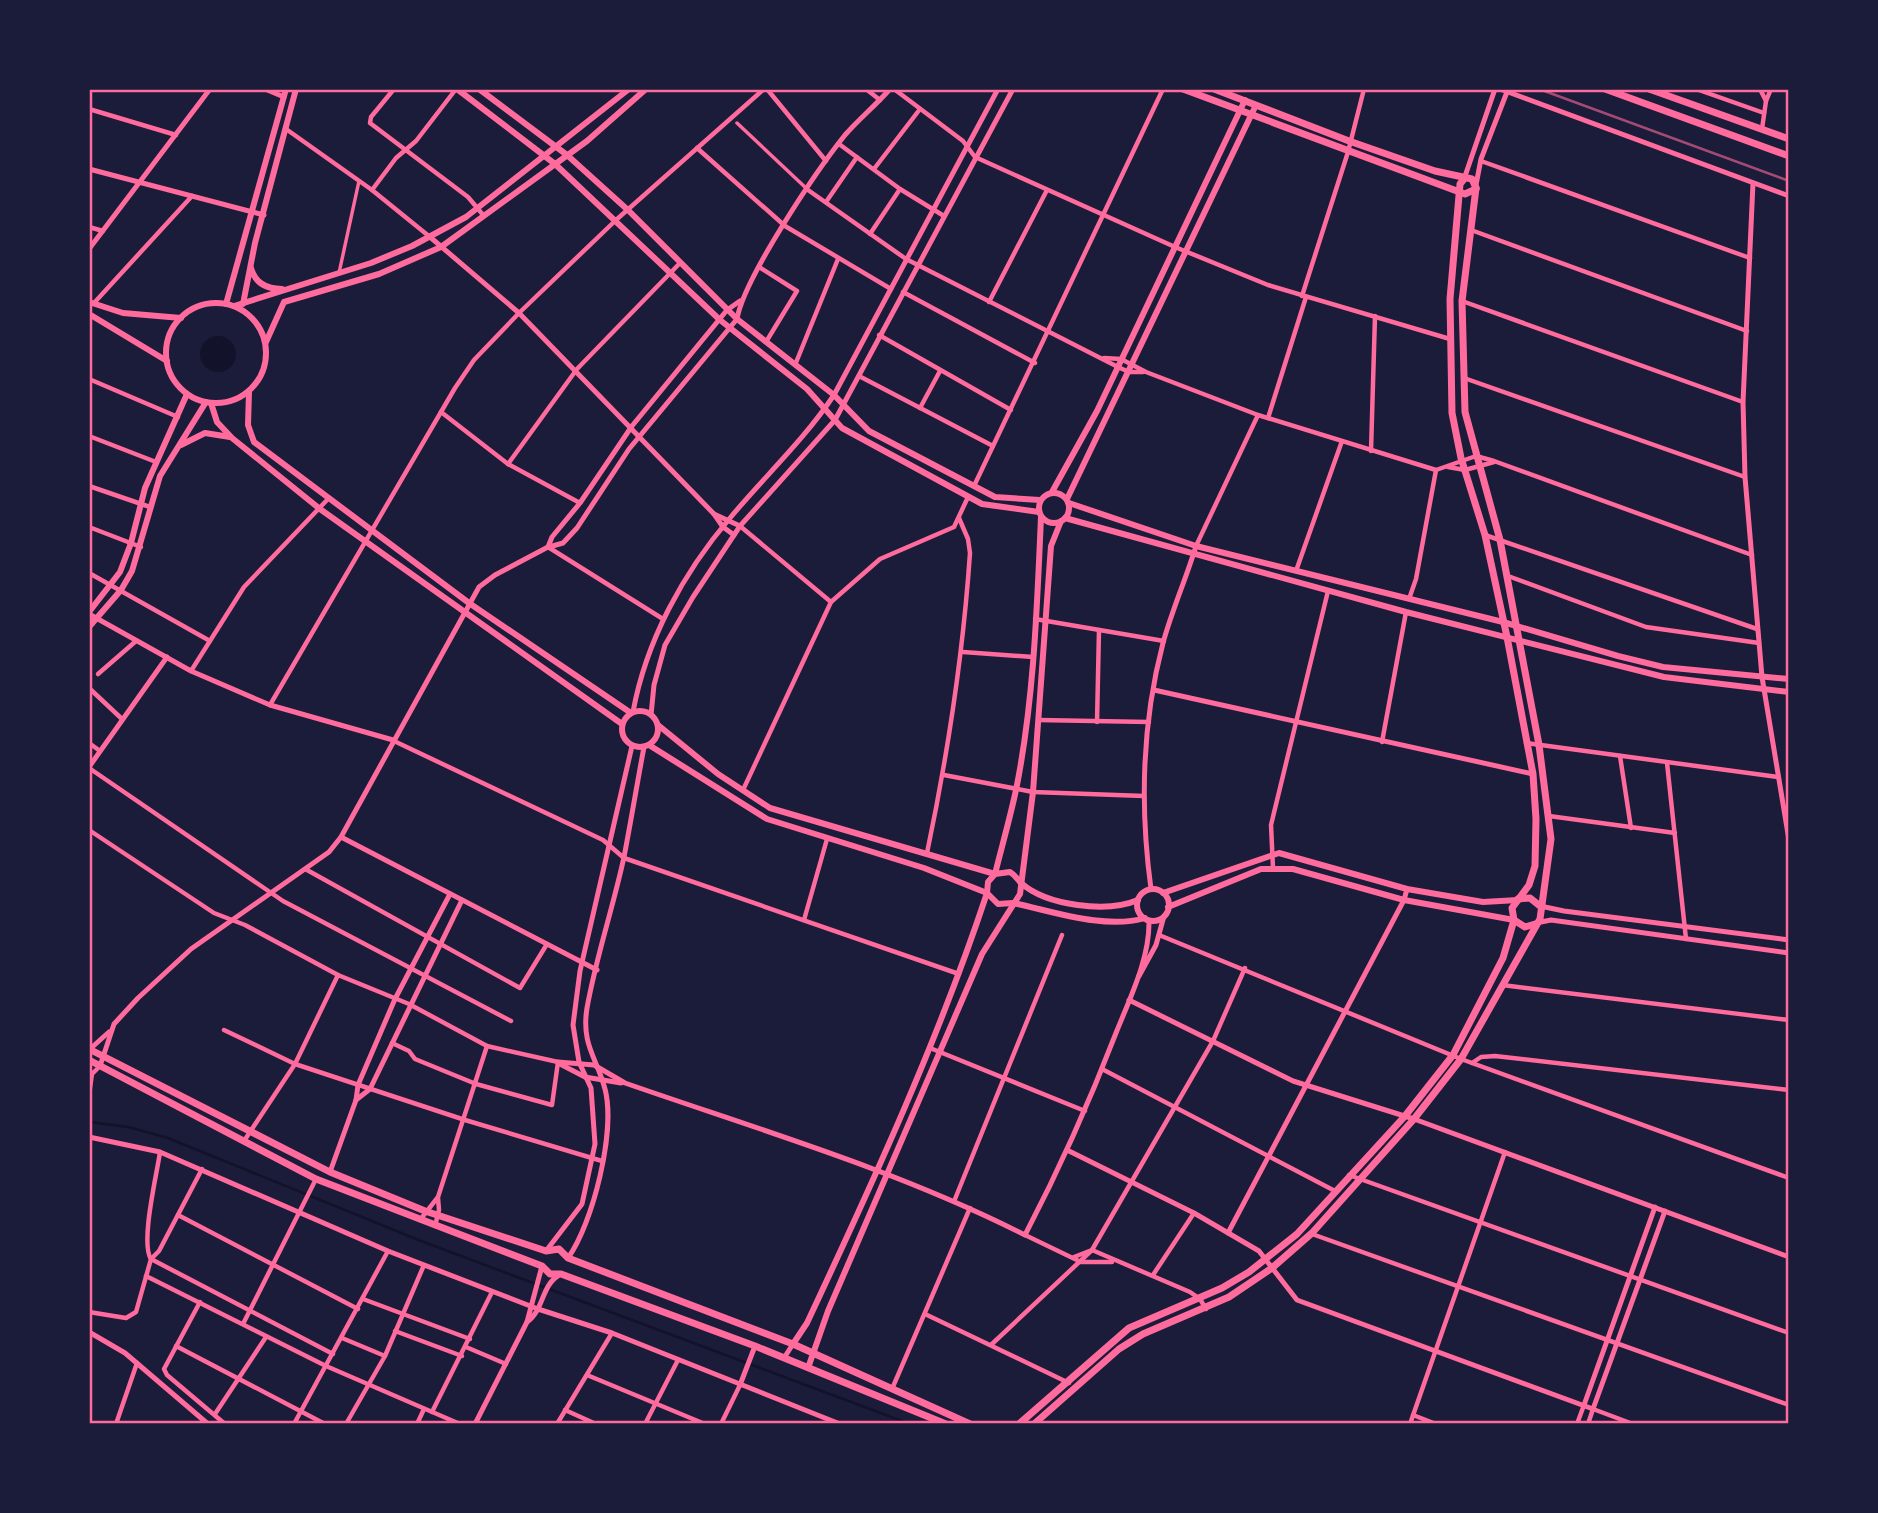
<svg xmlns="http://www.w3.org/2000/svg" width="1878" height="1513" font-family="'Sofia Sans Condensed',sans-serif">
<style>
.water{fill:#12122b}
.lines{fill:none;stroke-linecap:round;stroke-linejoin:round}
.stream{stroke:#12122b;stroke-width:2.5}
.pedestrian{stroke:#ff6b9d;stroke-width:3.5}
.minor{stroke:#ff6b9d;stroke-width:4.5}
.tertiary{stroke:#ff6b9d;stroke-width:5}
.secondary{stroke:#ff6b9d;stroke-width:6}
.primary{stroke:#ff6b9d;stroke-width:7}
.trunk{stroke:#ff6b9d;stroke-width:7}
.rail{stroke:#a44b75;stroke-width:2.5}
.neatline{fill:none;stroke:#ff6b9d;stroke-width:2.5}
</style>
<rect width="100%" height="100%" fill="#1b1b3a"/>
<circle class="water" cx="218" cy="354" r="18"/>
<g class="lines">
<path class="stream" d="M89 1122 128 1127 168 1138 421 1241 910 1424"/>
<g class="pedestrian">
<path d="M737 123 807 189"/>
<path d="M339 273 359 181"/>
</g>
<g class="minor">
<path d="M394 89 371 117 370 123 468 197 484 216"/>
<path d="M767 89 826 161"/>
<path d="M866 89 880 100"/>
<path d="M894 89 963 141 975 157 1175 247 1268 285 1450 339"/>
<path d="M1696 89 1764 113"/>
<path d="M1760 89 1766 101"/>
<path d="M89 109 176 135"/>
<path d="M286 129 372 190 430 237"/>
<path d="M1762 129 1766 101 1771 89"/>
<path d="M839 144 900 189 944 216"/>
<path d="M697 148 785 226 891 289"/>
<path d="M1481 161 1750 258"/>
<path d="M874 169 920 109"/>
<path d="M372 190 396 158 416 141 456 89"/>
<path d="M808 190 906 259 1118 367 1129 372H1143"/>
<path d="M826 202 857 157"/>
<path d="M89 227 103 231"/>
<path d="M1471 230 1747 331"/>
<path d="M870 234 900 189"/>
<path d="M759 267 797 291 766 342"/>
<path d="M903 292 1035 363"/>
<path d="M1302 296 1348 152 1364 89"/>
<path d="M1462 301 1743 402"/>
<path d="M989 302 1047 190"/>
<path d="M94 303 192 196"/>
<path d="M879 335 1011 410"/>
<path d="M1104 358 1121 359 1146 372 1258 415 1436 470 1476 456 1494 461 1752 555"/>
<path d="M795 365 838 259"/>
<path d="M859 376 993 446"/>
<path d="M1464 378 1745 477"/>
<path d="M89 379 178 417"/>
<path d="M920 408 940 371"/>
<path d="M441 412 508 464 580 503"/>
<path d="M1268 418 1306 297"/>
<path d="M89 436 156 462"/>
<path d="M1371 451 1375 316"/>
<path d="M508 464 577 369 680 263"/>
<path d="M1448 467 1465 470 1494 462"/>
<path d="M89 486 150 507"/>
<path d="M974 486 1163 89"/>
<path d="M740 526 831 602"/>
<path d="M89 527 141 547"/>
<path d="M1485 535 1757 629"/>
<path d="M1196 546 1258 415"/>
<path d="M548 547 663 619"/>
<path d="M1296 571 1342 441"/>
<path d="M89 573 210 641"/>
<path d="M1508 576 1646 627 1759 643"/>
<path d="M1409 599 1416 579 1436 470"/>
<path d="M1035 619 1164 641"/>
<path d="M963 652 1033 657"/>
<path d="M191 671 244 587 327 500"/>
<path d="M98 674 136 641"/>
<path d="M89 688 122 719"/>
<path d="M270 705 455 388 474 360 519 313 616 220 764 89"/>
<path d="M1038 720 1149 722"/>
<path d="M1097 722 1099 630"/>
<path d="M394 741 603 840 624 858 959 974"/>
<path d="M1382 742 1406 612"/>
<path d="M89 743 100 751"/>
<path d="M1526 743 1778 777"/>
<path d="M1620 756 1631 828"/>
<path d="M1667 763 1686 939"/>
<path d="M89 768 283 901 511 1021"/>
<path d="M944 775 1033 792 1144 796"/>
<path d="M743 790 831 602 880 559 954 527 968 497"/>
<path d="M1549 816 1675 833"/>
<path d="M89 830 214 913 245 925 338 975 409 1004 487 1046 558 1062 552 1105 476 1084 415 1059 409 1051 392 1043"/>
<path d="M927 853C948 753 963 655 970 553L968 539 959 518"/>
<path d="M1273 868 1271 825 1328 591"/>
<path d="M307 870 520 988 547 944"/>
<path d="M804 920 827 839"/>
<path d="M1159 935 1461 1059 1789 1178"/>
<path d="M1502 985 1789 1020"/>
<path d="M224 1030 295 1064 465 1120 602 1161"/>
<path d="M930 1048 1085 1111"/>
<path d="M1472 1063 1481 1057 1495 1056 1789 1090"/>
<path d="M1102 1069 1335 1191"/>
<path d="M89 1095 92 1074 100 1066"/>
<path d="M244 1141 295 1064 338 975"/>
<path d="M1349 1175 1789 1333"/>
<path d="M955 1199 1062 935"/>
<path d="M178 1215 358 1309"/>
<path d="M420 1220 438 1197 487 1046"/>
<path d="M435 1226 439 1210 438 1198"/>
<path d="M1312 1234 1789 1405"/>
<path d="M1025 1235 1081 1262H1112"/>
<path d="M1074 1257 1092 1250 1190 1292 1200 1299 1206 1309"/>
<path d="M151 1259 333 1354"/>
<path d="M151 1259 159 1251 202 1169"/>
<path d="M1153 1275 1194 1213"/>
<path d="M146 1276 326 1366 460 1424"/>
<path d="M363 1299 470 1339"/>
<path d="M200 1302 164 1369 167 1375 225 1424"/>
<path d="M89 1312 126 1318 136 1312 151 1259C140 1243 157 1174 160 1152"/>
<path d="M925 1314 1069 1383"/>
<path d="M243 1324 316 1179"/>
<path d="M395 1331 462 1356"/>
<path d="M342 1338 385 1356"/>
<path d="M992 1344 1092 1250 1213 1041 1245 968"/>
<path d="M176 1346 325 1424"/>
<path d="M466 1347 506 1364"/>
<path d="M587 1375 705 1424"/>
<path d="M892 1389 970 1208"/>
<path d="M565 1410 596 1424"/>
<path d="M432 1412 492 1292"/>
<path d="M215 1414 266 1337"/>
<path d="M1413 1415 1436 1424"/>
<path d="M116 1424 137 1363"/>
<path d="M294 1424 388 1251"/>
<path d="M346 1424 385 1356 424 1265"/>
<path d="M417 1424 424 1409"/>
<path d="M557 1424 612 1333"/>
<path d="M645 1424 678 1360"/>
<path d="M721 1424 740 1385"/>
<path d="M1410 1424 1505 1152"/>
<path d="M1577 1424 1584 1405"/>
<path d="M1588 1424 1593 1409 1633 1424"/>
</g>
<g class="tertiary">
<path d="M265 89 284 97"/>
<path d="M1500 89 1789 196"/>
<path d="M89 169 264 215"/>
<path d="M1464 179 1495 89"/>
<path d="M1753 183 1743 402 1745 477 1762 677 1789 840"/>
<path d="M1476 185 1481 159 1507 92"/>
<path d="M430 237 519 313 714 514 723 527 734 535"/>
<path d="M89 249 210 89"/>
<path d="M714 514 740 526"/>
<path d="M549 547 563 543 577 528 629 449 737 319C744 278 817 170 845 135 859 119 876 105 890 89"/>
<path d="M89 614 191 671 270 705 393 740"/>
<path d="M1154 690 1533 774"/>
<path d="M633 712C646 641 683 573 730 518 765 476 804 440 834 395L998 89"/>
<path d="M651 715 654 685 665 645 693 597 740 526 835 420 1013 89"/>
<path d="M89 767 167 657"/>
<path d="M341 837 597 970"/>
<path d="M1151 889C1140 808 1142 723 1163 643 1172 610 1186 579 1196 546"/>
<path d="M1540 906 1564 911 1789 940"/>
<path d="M1536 923 1551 920 1789 953"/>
<path d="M1139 976 1156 945 1164 916"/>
<path d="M1129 1000 1293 1081 1414 1119 1789 1257"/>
<path d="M90 1049 109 1032"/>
<path d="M558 1062 594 1065 625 1083C760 1130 897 1170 1025 1235 1060 1168 1089 1103 1116 1033 1130 998 1150 958 1149 920"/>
<path d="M558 1063 585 1077 621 1083"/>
<path d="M100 1066 114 1024 138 998 191 949 329 852 341 837 479 587 495 575 548 547 552 537 580 503 632 426 727 310 740 301"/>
<path d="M356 1100 370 1089 462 900"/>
<path d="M89 1137 160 1152 388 1251 538 1309 612 1333 840 1424"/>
<path d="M1069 1151 1194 1213 1259 1251 1297 1300 1593 1409 1665 1211"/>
<path d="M330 1172 356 1100 358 1085 395 999 450 894"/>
<path d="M1228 1233 1404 900 1407 889"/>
<path d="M546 1251 582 1204 595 1144 591 1088 579 1062 573 1025 580 971 632 746"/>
<path d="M568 1258C593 1223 616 1131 605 1089 597 1058 581 1045 587 1008 596 957 613 908 624 857 631 821 637 784 644 747"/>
<path d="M527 1322C544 1310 541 1286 559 1275"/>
<path d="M89 1332 125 1353 208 1424"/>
<path d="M784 1358 793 1344"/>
<path d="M740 1385 755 1346"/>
<path d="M1584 1405 1655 1207"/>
<path d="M475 1424 527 1322 542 1266"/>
</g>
<g class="secondary">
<path d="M457 89 555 164 720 320 807 389 842 428 982 504 1039 512"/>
<path d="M479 89 567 155 629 211 737 319 834 395 869 431 995 497 1040 500"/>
<path d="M251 268C255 283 267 289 282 289"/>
<path d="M89 302 123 313 181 318"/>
<circle cx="216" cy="353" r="50"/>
<path d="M226 304 286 89"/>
<path d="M243 304 255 243 296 89"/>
<path d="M234 306 371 263 412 246 466 217 629 89"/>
<path d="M89 314 167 361"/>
<path d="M266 342 284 302 379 274 441 247 587 141 646 89"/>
<path d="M249 392 248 425 254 442 469 603 631 713"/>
<path d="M211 403 217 422 232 438 320 509 622 724"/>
<path d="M181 445 205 433 230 437"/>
<path d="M1052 492 1097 411 1245 100"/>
<circle cx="1054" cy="508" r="15"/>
<path d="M1067 499 1256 105"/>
<path d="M1069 503 1196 546 1503 622 1618 656 1663 667 1789 679"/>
<path d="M1065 518 1406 612 1664 677 1789 692"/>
<path d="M89 612 120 572 131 543 145 488 187 394"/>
<path d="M89 627 121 590 132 571 160 476 206 402"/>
<circle cx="640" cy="729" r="18"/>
<path d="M658 725 718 774 770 808 995 874 1010 872C1015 875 1017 879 1021 883 1047 906 1107 913 1138 900"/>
<path d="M649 745 767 819 924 868 987 893 998 904 1013 903C1052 911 1105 930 1145 918"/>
<circle cx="1153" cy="905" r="16"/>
<path d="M1163 893 1279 853 1407 889 1483 902 1518 900"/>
<path d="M1168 907 1261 869H1293L1404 900 1514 920"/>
<path d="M793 1344 807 1323C873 1182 938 1041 987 893L988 882 995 874C1002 846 1010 818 1016 790 1034 701 1037 607 1041 517"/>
<path d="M808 1368 828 1311 982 954 1020 894 1033 792 1051 546 1061 521"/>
</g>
<g class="primary">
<path d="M1183 89 1465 194 1476 189"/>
<path d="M1214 89 1349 141 1435 171 1472 179 1476 188"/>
<path d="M1518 899 1530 898 1540 906"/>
<path d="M1514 920 1525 927 1535 924"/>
<path d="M89 1049 330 1172 425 1211 546 1251 559 1249 568 1258 793 1344 970 1424"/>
<path d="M89 1060 316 1179 542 1266 550 1274H561L755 1346 946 1424"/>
<path d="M1019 1424 1129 1328 1222 1288 1249 1272 1297 1234 1405 1116 1453 1055 1503 958 1514 920 1512 908 1529 885 1535 866 1536 819 1533 774 1507 637 1485 535 1461 458 1452 413 1450 299 1460 184 1464 179"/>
<path d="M1034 1424 1119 1349 1143 1334 1229 1297 1272 1268 1312 1233 1414 1119 1461 1059 1540 919 1551 839 1539 745 1500 540 1465 412 1462 301 1476 188"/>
</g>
<g class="trunk">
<path d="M1605 89 1789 156"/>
<path d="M1649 89 1789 139"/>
</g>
<path class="rail" d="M1539 89 1789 181"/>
</g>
<rect width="1878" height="1513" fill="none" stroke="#1b1b3a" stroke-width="182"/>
<rect x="91" y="91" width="1696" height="1331" class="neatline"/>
</svg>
